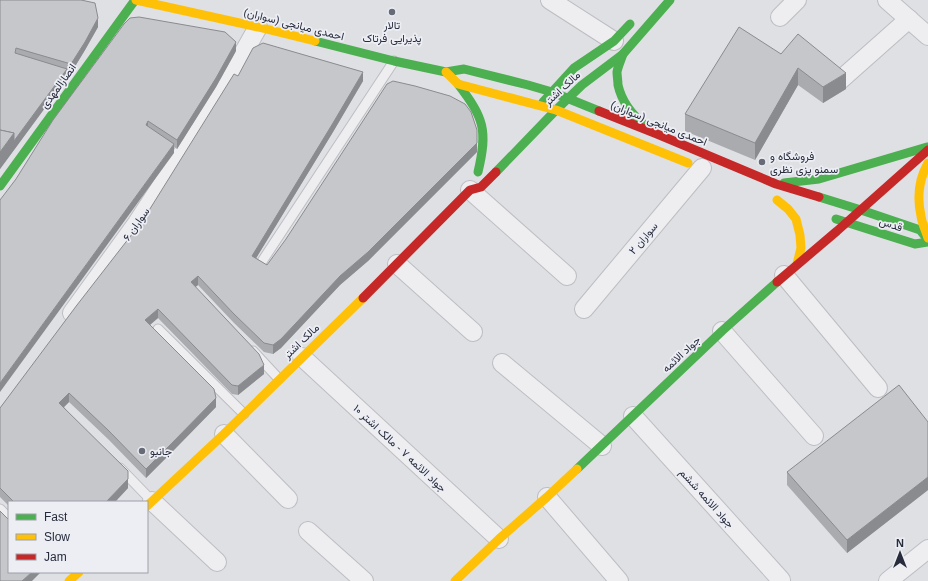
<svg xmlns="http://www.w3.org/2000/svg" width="928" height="581" font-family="Helvetica,Vazirmatn,sans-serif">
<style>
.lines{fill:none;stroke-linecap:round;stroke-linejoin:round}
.lane-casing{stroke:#bdbec2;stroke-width:11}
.street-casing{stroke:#bdbec2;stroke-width:20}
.lane{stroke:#eeeef1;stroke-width:9}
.street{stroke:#eeeef1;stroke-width:18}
.fast{stroke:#4caf50;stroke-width:9}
.slow{stroke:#ffc107;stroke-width:9}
.jam{stroke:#c62828;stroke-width:9}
.wall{fill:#a9abaf}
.shaded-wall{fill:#8a8b8e}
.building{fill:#c5c7cb;stroke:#8a8b8e}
.poi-dot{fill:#676a77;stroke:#eceef4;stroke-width:1.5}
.labels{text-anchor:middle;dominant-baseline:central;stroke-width:3.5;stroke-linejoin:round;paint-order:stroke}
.street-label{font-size:11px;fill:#272b3c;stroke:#eceef4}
.poi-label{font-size:11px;fill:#272b3c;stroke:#eceef4;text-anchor:start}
</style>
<rect width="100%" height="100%" fill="#dfe0e4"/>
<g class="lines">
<defs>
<g id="lane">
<path d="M261 263 394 61"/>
<path d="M158 329 244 414"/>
<path d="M253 351 279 379"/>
<path d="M120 468 152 501"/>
<path d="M0 509 9 518"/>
</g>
<g id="street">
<path d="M550 0 614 41"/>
<path d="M887 0 928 36"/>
<path d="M780 17 797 0"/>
<path d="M838 82 909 19"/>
<path d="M470 190 567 276"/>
<path d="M397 264 473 332"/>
<path d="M784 275 878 388"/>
<path d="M584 309 702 168"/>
<path d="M72 313 137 223 213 107 258 27"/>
<path d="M722 331 814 436"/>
<path d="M302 357 499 539"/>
<path d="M502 363 602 446"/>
<path d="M633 416 781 580"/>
<path d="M224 434 288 499"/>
<path d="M547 497 619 581"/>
<path d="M152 501 217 562"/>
<path d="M308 531 364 581"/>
<path d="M888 581 928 549"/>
</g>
</defs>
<use href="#lane" class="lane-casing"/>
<use href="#street" class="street-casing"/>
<use href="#lane" class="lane"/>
<use href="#street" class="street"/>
<g class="fast">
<path d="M315 41 394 61 446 72 464 69 528 85 552 92 599 111"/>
<path d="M623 54C621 60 618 66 617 72 617 76 618 81 618 85 622 103 632 115 646 126"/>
<path d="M458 84C484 118 488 130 478 172"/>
<path d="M543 102 574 68 614 41 630 24"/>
<path d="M496 172 556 110 582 85 623 54 670 0"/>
<path d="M784 183 819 179 927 147"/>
<path d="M0 186 135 0"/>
<path d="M819 197 861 210 920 230 928 240"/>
<path d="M836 219 915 244 928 242"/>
<path d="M577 469 722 331 777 282"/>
</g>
<g class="slow">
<path d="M136 0 258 27 315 41"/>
<path d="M446 72 458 84 556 110 688 163"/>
<path d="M928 163C919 179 917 198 921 216 922 224 926 231 928 238"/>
<path d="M777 200 788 209 796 219 800 235 801 248 797 264"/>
<path d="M147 506 224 434 363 298"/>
<path d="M69 581 79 572"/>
<path d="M455 581 499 539 547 497 577 469"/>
</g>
<g class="jam">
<path d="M599 111 657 134 776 184 819 197"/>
<path d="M777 282 837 231 928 150"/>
<path d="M363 298 470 190 481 187 496 172"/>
</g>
</g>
<g class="wall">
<path d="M0 0 98 27 85 50 71 73 67 72V78L0 169Z"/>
<path d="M236 51 216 87 177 149 174 147V153L0 200Z"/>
<path d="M781 54 846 89 823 103 798 85 755 160 685 131V114Z"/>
<path d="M238 76 363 81 333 132 256 258 267 265 477 152 368 261 340 285 281 348 273 354 264 352 234 323 198 285 195 287 264 374 238 395 232 394 158 318 150 325 216 407 172 452 146 478 109 440 69 402 64 407 128 488 115 502H9V506L0 497V408L143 220Z"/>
<path d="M928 422V490L847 553 787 485V472Z"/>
</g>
<g class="shaded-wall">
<path d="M98 18V27L85 50 71 73V64Z"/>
<path d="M236 42V51L216 87 177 149V140Z"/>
<path d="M798 68V85L755 160V143Z"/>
<path d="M67 69V78L14 150V141Z"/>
<path d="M363 72V81L333 132 252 265V256Z"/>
<path d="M846 73V89L823 103V87Z"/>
<path d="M148 121V130L146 125Z"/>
<path d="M477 130V152L368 261 340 285 281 348 273 354V345L340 276Z"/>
<path d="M14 133V150L0 169V152Z"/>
<path d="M174 144V153L0 392V383Z"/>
<path d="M198 276V285L191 291V282Z"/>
<path d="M158 309V318L145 329V320Z"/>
<path d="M264 365V374L238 395V386Z"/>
<path d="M69 393V402L59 412V403Z"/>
<path d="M216 398V407L172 452 146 478V469Z"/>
<path d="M928 477V490L847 553V540Z"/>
<path d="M128 479V488L115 502H106Z"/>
<path d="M32 572H41L32 581H22Z"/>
</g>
<g class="building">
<path d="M0 0H81L95 3 98 18 85 42 71 64 16 48 15 53 67 69 14 141V133L0 130Z"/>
<path d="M139 17 225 32 236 42 216 78 177 140 148 121 146 125 174 144 0 383V200L16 179 53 120 124 24 130 18Z"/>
<path d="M739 27 781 54 798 34 846 73 823 87 798 68 755 143 685 114Z"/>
<path d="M263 43 363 72 333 123 252 256 267 265 286 239 387 84 393 81 415 86 450 96 465 104 471 112 477 130V143L368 252 340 276 281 339 273 345 264 343 234 314 198 276 191 282 259 354 264 365 238 386 232 385 158 309 145 320 214 389 216 398 172 443 146 469 109 431 69 393 59 403 128 471V479L106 502H14L0 488V408L77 305 143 220 234 74 238 76 253 48Z"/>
<path d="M0 130 14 133 0 152Z"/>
<path d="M899 385 928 422V477L847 540 787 472Z"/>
<path d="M0 511 9 520V572H32L22 581H0Z"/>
</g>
<g class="poi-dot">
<circle cx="392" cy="12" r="4"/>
<circle cx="762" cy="162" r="4"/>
<circle cx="142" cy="451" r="4"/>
</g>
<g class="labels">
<g class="street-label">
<text transform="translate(294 24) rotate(14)">احمدی میانجی (سواران)</text>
<text transform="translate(58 86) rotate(-54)">انصارالمهدی</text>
<text transform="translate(562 88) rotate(-43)">مالک اشتر</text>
<text transform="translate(659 123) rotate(22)">احمدی میانجی (سواران)</text>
<text transform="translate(136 224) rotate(-55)">سواران ۶</text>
<text transform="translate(891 224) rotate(18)">قدس</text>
<text transform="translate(643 238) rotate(-50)">سواران ۲</text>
<text transform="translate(301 341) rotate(-44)">مالک اشتر</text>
<text transform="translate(681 354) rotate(-43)">جواد الائمه</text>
<text transform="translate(400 448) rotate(43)">جواد الائمه ۷ - مالک اشتر ۱۰</text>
<text transform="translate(707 498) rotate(48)">جواد الائمه ششم</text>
</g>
<g class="poi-label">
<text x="392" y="25" text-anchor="middle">تالار<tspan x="392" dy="13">پذیرایی فرتاک</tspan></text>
<text x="770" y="156">فروشگاه و<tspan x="770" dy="13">سمنو پزی نظری</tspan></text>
<text x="150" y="451">جانبو</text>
</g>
</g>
<rect x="8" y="501" width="140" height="72" fill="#eceef4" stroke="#9da0aa"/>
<rect x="16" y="514" width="20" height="6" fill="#4caf50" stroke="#9da0aa"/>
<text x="44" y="521" font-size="12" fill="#272b3c">Fast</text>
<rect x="16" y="534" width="20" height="6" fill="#ffc107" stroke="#9da0aa"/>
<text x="44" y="541" font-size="12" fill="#272b3c">Slow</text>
<rect x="16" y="554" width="20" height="6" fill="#c62828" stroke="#9da0aa"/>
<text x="44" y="561" font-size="12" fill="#272b3c">Jam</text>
<g transform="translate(900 553)" stroke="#eceef4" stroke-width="3" paint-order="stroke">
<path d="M0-3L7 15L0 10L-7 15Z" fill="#272b3c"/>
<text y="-6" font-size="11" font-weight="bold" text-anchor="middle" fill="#272b3c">N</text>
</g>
</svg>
